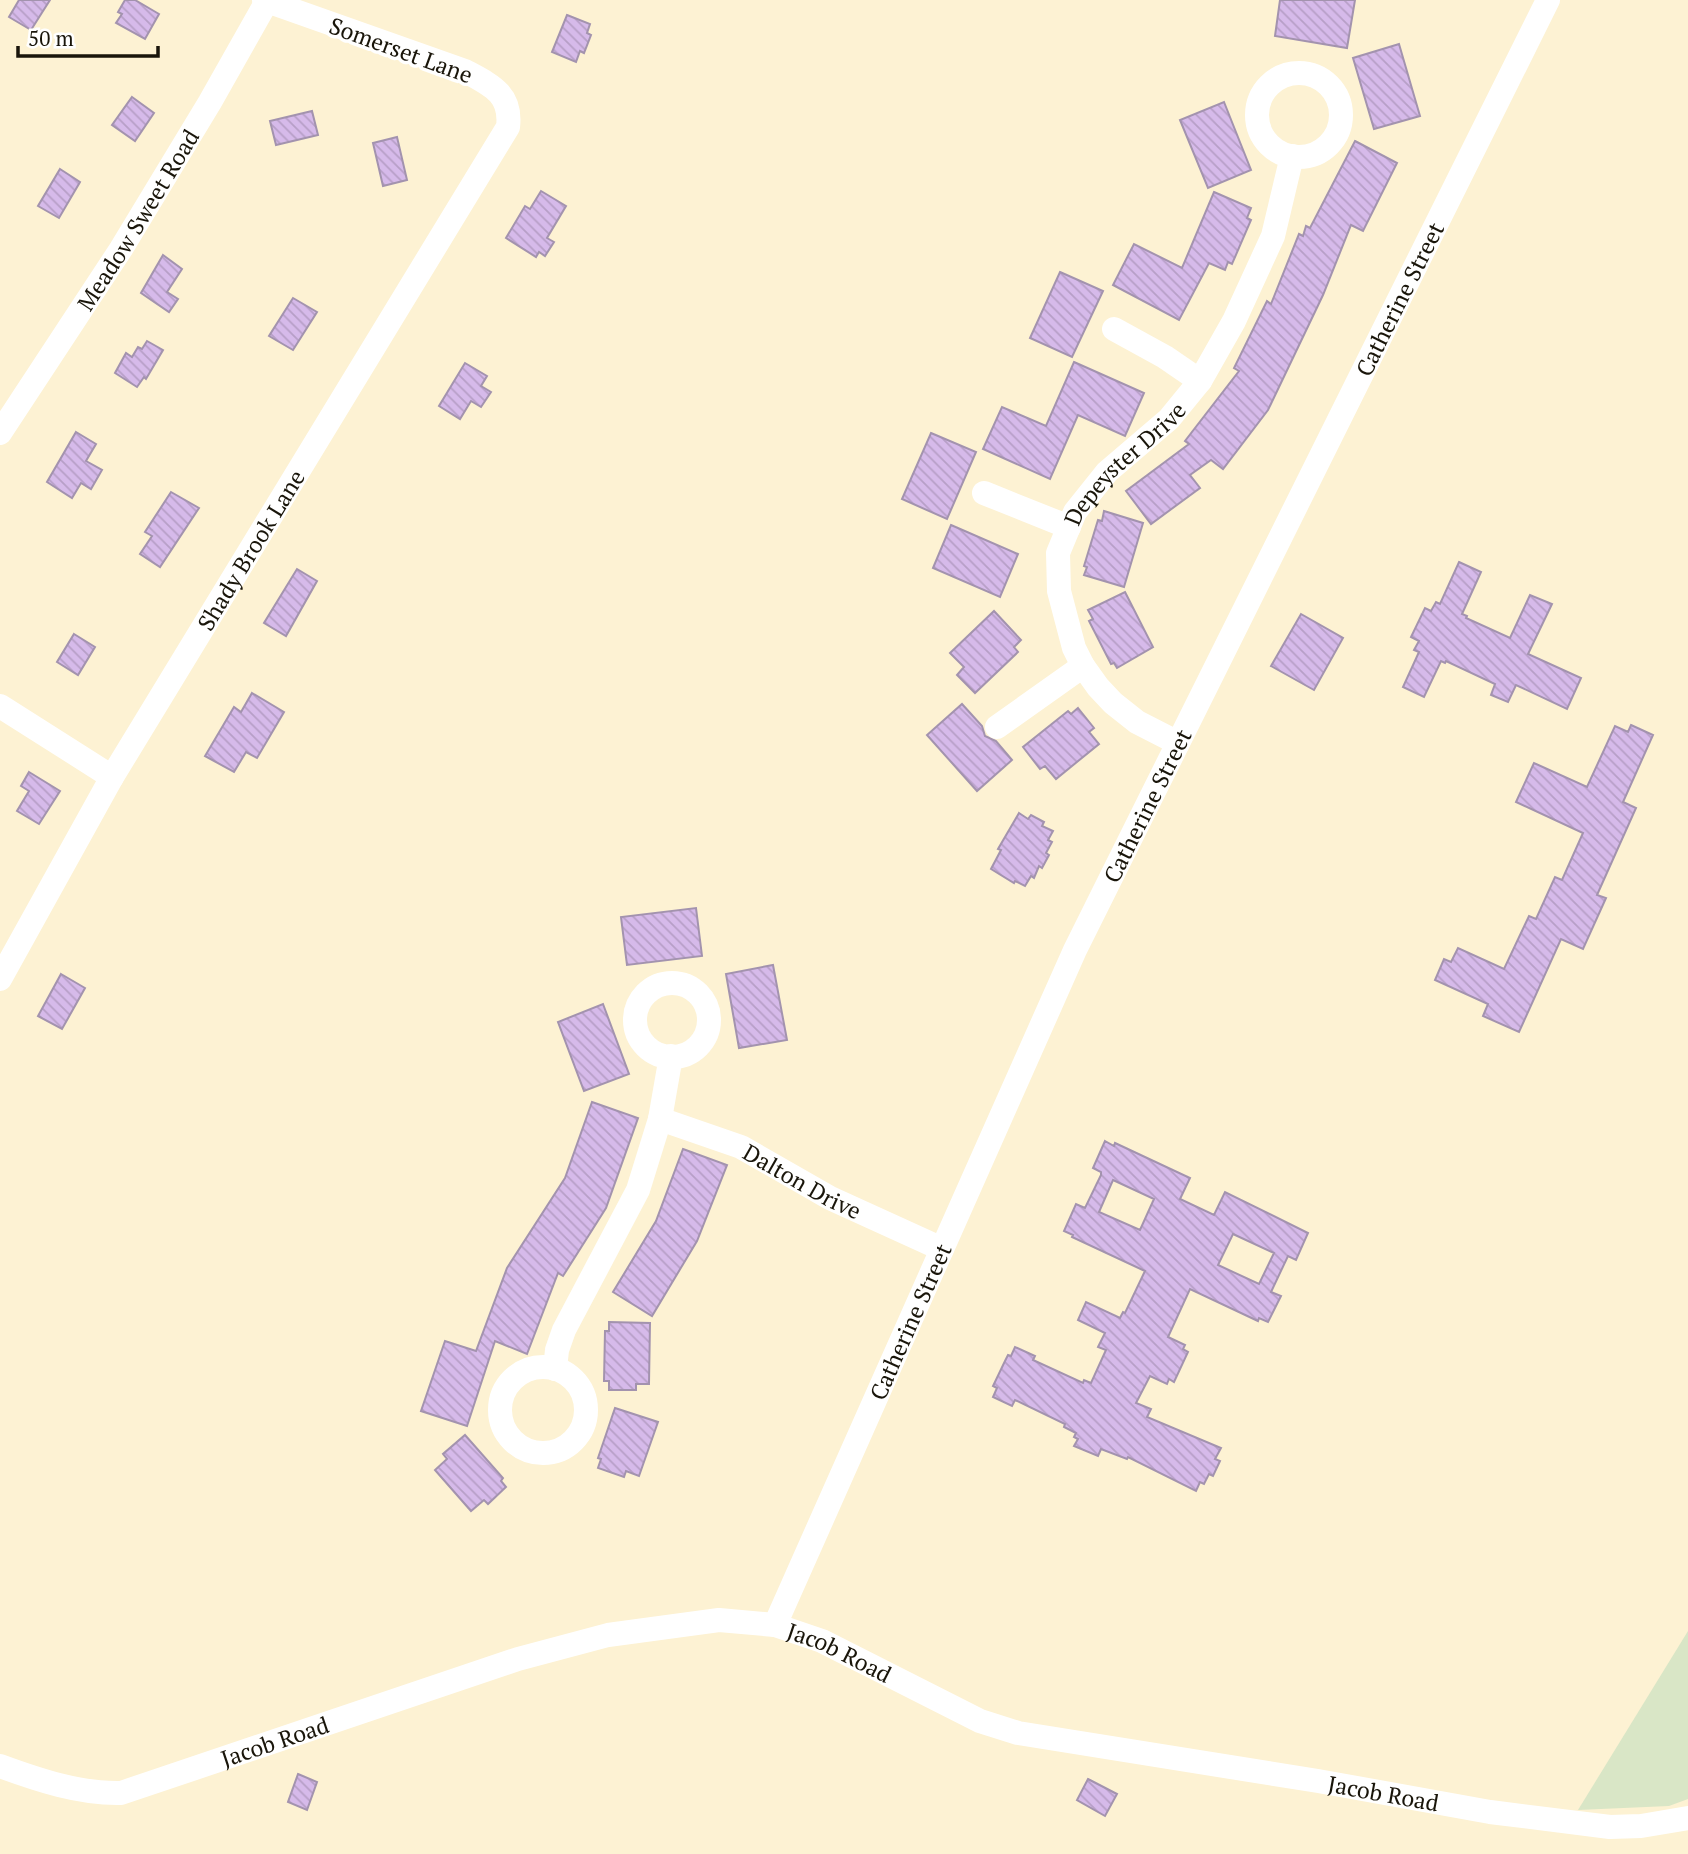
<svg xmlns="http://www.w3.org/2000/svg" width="1688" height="1854" font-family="'PT Serif',serif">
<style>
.green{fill:#d9e6c6}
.building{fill:url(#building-back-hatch);stroke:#a393ae;stroke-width:2;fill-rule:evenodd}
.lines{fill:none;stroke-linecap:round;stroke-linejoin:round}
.minor{stroke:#fff;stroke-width:24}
.labels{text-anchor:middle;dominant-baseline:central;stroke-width:7;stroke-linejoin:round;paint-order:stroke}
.street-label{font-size:23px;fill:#19150a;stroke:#fff}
</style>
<defs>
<pattern id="building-back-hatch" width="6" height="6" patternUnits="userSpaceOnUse" patternTransform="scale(1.75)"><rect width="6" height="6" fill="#d6baea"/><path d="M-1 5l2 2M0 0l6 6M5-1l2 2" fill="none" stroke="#b79fc7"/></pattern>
</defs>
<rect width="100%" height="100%" fill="#fdf2d3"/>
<path class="green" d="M1688 1631V1799L1669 1806 1578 1810Z"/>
<g class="building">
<path d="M19 0H50L31 30 9 17Z"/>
<path d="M125 0H135L159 14 145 39 116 23 122 14 118 12Z"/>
<path d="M1280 0H1355L1347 48 1275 36Z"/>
<path d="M567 15 590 24 587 33 591 35 584 53 580 51 576 62 552 52Z"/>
<path d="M1399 44 1420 116 1374 129 1353 58Z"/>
<path d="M132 97 154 113 135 141 112 125Z"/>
<path d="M1224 102 1251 170 1208 188 1180 120Z"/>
<path d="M312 111 318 135 276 145 270 121Z"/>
<path d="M397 137 407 180 383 186 373 143Z"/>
<path d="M1355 141 1397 163 1363 231 1351 225 1323 295 1268 410 1223 469 1211 460 1190 475 1200 488 1151 524 1126 491 1189 444 1185 441 1239 371 1234 368 1267 301 1271 304 1299 234 1303 236 1306 226 1310 228Z"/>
<path d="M60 169 80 182 59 218 38 206Z"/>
<path d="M541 191 566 206 547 238 554 242 545 256 539 252 536 257 506 238 525 206 530 209Z"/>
<path d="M1214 192 1251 208 1247 218 1251 220 1232 264 1228 262 1225 270 1209 263 1179 320 1113 285 1134 244 1182 268Z"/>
<path d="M163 255 182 269 167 292 178 299 169 312 141 293Z"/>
<path d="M1060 272 1103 291 1072 357 1030 338Z"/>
<path d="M293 298 317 312 293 350 269 336Z"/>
<path d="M147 341 163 350 146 379 144 377 137 387 115 373 126 353 132 357 138 347 142 349Z"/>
<path d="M1074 362 1144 393 1125 436 1078 415 1050 479 983 449 1002 407 1046 426Z"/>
<path d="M465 363 487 376 481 386 491 392 481 407 471 401 460 419 439 406Z"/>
<path d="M76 432 96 444 86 461 102 470 91 489 81 483 72 498 47 482Z"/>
<path d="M931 433 976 452 947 519 902 499Z"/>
<path d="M171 492 199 508 160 567 140 554 152 536 145 532Z"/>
<path d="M1104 511 1143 523 1124 587 1084 575 1087 567 1084 566 1098 520 1102 521Z"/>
<path d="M951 525 1018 554 1000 597 933 568Z"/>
<path d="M1459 562 1481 572 1462 614 1467 616 1466 618 1510 638 1530 595 1552 604 1528 654 1581 678 1567 709 1516 685 1508 702 1491 695 1495 684 1446 661 1445 663 1441 661 1424 697 1403 687 1419 652 1414 650 1419 641 1411 637 1425 608 1431 611 1436 602 1440 604Z"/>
<path d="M297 569 317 581 286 636 264 623Z"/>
<path d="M1125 592 1153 647 1117 668 1114 663 1111 664 1089 621 1093 619 1088 610Z"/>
<path d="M994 611 1021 640 1014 647 1018 652 975 693 957 675 964 667 950 653Z"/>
<path d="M1301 614 1343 638 1314 690 1271 666Z"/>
<path d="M74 634 95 647 78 675 57 662Z"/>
<path d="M252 693 284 712 257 758 246 752 234 772 205 756 234 707 241 712Z"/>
<path d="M962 704 982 726 985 736 996 741 1012 760 977 791 927 735Z"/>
<path d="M1078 708 1094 728 1089 732 1099 744 1056 779 1045 766 1040 769 1023 747 1068 711 1071 714Z"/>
<path d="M1631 725 1653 735 1623 802 1636 808 1597 895 1606 898 1583 949 1561 939 1519 1032 1483 1016 1488 1004 1435 980 1444 959 1451 962 1458 948 1504 969 1529 916 1536 919 1555 877 1562 880 1583 833 1516 802 1534 763 1587 787 1615 726 1628 732Z"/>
<path d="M29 772 60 791 39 824 17 811 29 791 21 786Z"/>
<path d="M1019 813 1028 819 1031 815 1044 822 1042 826 1053 831 1048 840 1052 842 1046 853 1049 855 1042 868 1039 866 1034 878 1031 876 1025 886 1015 881 1014 883 991 869 1001 850 998 849Z"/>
<path d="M696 908 702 956 627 965 621 917Z"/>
<path d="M773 965 787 1040 739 1048 726 974Z"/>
<path d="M61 974 85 988 62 1029 38 1016Z"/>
<path d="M603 1004 629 1074 584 1091 558 1022Z"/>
<path d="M592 1102 638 1118 606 1208 563 1276 558 1273 527 1354 495 1341 467 1426 421 1411 445 1341 476 1351 507 1268 565 1178Z"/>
<path d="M1105 1141 1114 1146 1115 1143 1190 1178 1180 1199 1214 1215 1225 1192 1308 1233 1296 1260 1288 1256 1271 1292 1281 1296 1268 1322 1259 1318 1258 1321 1190 1289 1168 1337 1185 1345 1183 1349 1188 1352 1174 1382 1169 1379 1167 1384 1150 1376 1136 1403 1151 1409 1147 1417 1221 1448 1215 1459 1220 1461 1213 1476 1209 1474 1204 1484 1200 1482 1196 1491 1128 1457 1127 1459 1101 1449 1098 1456 1074 1446 1078 1439 1074 1437 1076 1433 1064 1427 1065 1424 1015 1400 1012 1406 993 1397 997 1388 993 1386 1005 1361 1008 1355 1011 1356 1015 1347 1035 1356 1033 1360 1083 1383 1084 1380 1091 1383 1106 1350 1098 1347 1105 1333 1078 1320 1086 1302 1120 1318 1123 1312 1125 1313 1145 1271 1072 1237 1073 1235 1064 1231 1076 1204 1085 1208 1101 1175V1172L1093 1168ZM1113 1180 1154 1199 1140 1230 1099 1212ZM1233 1234 1274 1253 1259 1284 1218 1265Z"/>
<path d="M683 1149 727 1165 697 1241 652 1316 613 1292 656 1221Z"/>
<path d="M609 1322 650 1323 649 1384H636V1390H609V1381H604L605 1331H609Z"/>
<path d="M615 1408 658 1422 639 1476 626 1471 624 1477 598 1468 601 1459 598 1458Z"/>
<path d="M465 1435 503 1478 501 1481 506 1487 488 1504 484 1500 471 1511 435 1470 447 1459 443 1454Z"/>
<path d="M298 1774 317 1782 307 1810 288 1802Z"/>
<path d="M1088 1779 1117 1794 1105 1816 1077 1800Z"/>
</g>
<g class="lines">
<g class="minor">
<circle cx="1299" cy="115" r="42"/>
<path d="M1114 329 1165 357 1200 381"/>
<path id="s1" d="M0 433 121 249 210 102 267 1"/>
<path d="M984 493 1069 527"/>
<path d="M0 706 112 777"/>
<path d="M997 727 1083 666"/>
<path id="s2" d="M1178 743 1137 722 1113 703 1098 687 1083 666 1074 648 1059 591 1058 553 1075 512 1107 472 1169 419 1200 381 1234 321 1273 236 1292 156"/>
<path id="s3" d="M0 979 112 777 508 127C512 94 491 85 465 71L264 0"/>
<circle cx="672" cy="1020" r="37"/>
<path id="s4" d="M660 1119 741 1147 830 1198 942 1249"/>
<circle cx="543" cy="1410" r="43"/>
<path d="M555 1369 557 1350 564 1330 638 1190 660 1119 671 1056"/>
<path id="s5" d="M775 1625 1075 950 1548 0"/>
<path id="s6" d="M0 1766C38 1780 80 1794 121 1793L518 1659 608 1635 719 1620 775 1625 822 1641 980 1721 1018 1733 1318 1781 1490 1812 1610 1827 1641 1826 1688 1818"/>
</g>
</g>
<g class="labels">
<g class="street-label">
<text transform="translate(401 50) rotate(20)">Somerset Lane</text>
<text stroke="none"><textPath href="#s1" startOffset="254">Meadow Sweet Road</textPath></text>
<text stroke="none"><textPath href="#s5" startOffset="1466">Catherine Street</textPath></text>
<text stroke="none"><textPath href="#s2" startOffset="355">Depeyster Drive</textPath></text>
<text stroke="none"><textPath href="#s3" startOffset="497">Shady Brook Lane</textPath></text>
<text stroke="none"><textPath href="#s5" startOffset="900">Catherine Street</textPath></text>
<text stroke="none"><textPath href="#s4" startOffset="156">Dalton Drive</textPath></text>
<text stroke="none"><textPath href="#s5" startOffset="332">Catherine Street</textPath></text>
<text stroke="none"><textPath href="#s6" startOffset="875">Jacob Road</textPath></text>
<text stroke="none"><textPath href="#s6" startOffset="287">Jacob Road</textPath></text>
<text stroke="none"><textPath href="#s6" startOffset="1442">Jacob Road</textPath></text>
</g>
</g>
<path d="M18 46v10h140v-10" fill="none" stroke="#19150a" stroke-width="3.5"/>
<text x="28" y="46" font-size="21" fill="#19150a" stroke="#ffffff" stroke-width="5" paint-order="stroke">50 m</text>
</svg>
